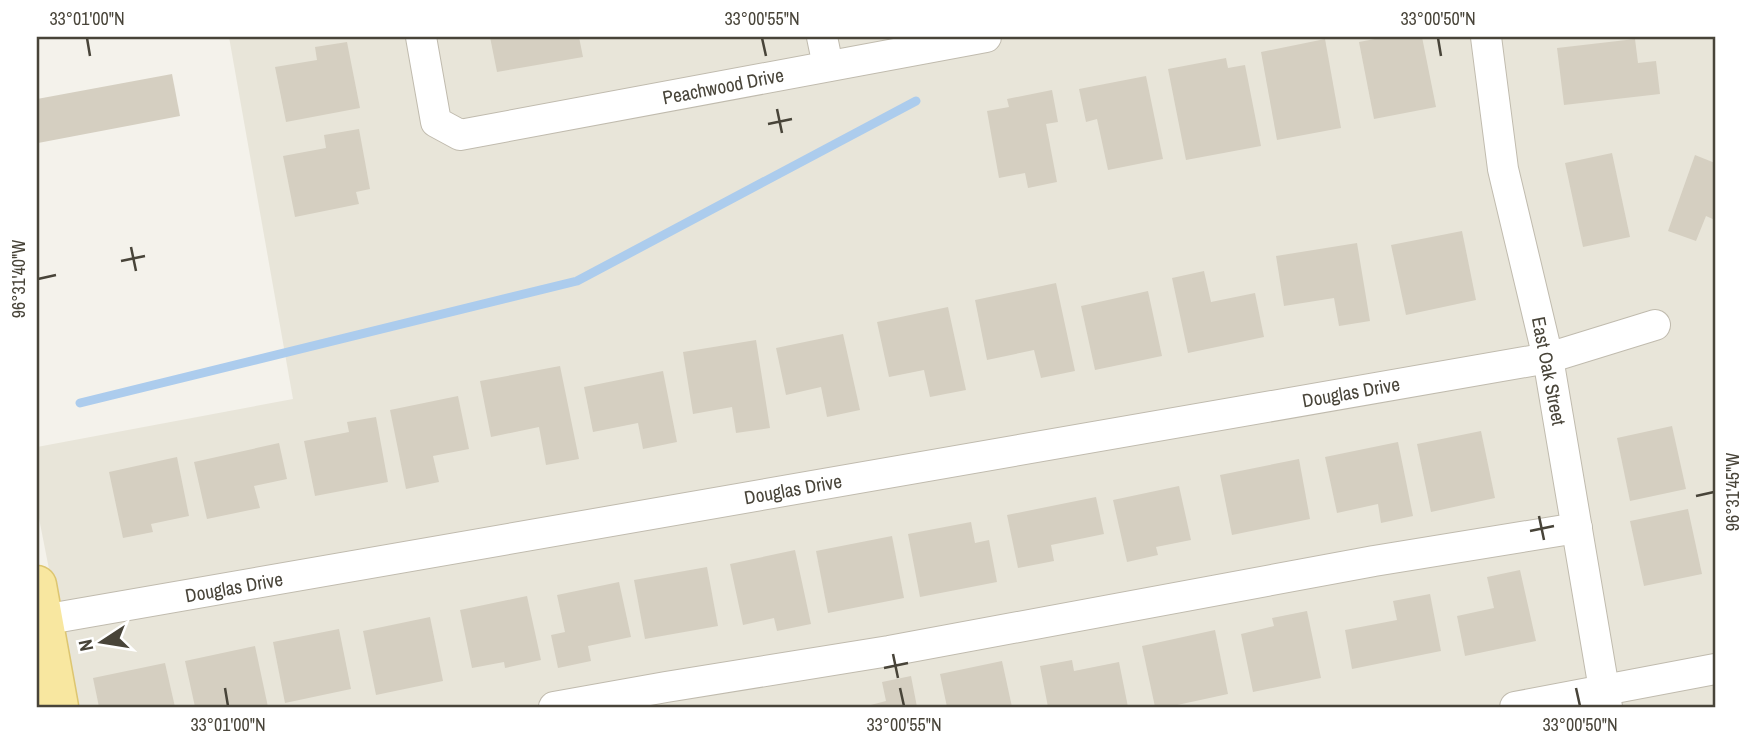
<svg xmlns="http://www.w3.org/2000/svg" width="1752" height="744" font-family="'Archivo Narrow',sans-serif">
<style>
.residential{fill:#e8e5d9}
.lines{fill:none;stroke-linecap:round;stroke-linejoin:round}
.stream{stroke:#accced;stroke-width:9}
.building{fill:#d5cfc1}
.minor-casing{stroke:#c0bbae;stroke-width:32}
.major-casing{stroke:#ddc671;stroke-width:41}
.minor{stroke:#fff;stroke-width:30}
.major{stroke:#f8e7a0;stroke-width:38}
.ticks{fill:none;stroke:#484439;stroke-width:2.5}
.labels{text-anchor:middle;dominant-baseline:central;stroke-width:6;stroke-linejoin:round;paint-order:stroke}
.street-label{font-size:19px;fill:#484439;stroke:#fff}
.neatline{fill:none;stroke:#484439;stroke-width:2.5}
.ticks-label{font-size:18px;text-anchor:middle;fill:#484439}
</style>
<rect width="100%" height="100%" fill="#f4f2eb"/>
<path class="residential" d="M229 37H1715V707H76L37 508V447L293 399Z"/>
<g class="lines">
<path class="stream" d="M80 403 577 281 916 101"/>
</g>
<g class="building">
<path d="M490 37H579L583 57 497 72Z"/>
<path d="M1385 37H1422L1436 107 1374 119 1359 42Z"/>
<path d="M1325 39 1341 128 1277 140 1261 52Z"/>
<path d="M1635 39 1638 63 1656 61 1660 94 1564 105 1557 48Z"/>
<path d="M347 42 360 108 286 122 275 67 317 60 315 47Z"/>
<path d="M1226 58 1228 68 1245 65 1261 146 1186 160 1168 69Z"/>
<path d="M172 74 180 116 38 143 37 99Z"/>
<path d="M1146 76 1163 159 1108 170 1097 119 1086 122 1079 89Z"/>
<path d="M1052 90 1058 122 1046 124 1057 182 1028 188 1025 173 999 178 987 111 1009 107 1007 99Z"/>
<path d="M359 129 370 189 356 192 359 204 295 217 283 156 326 148 324 135Z"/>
<path d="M1612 153 1630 237 1583 247 1565 163Z"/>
<path d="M1695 155 1715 163V220L1706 216 1696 241 1668 231Z"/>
<path d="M1462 231 1476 300 1406 315 1391 245Z"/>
<path d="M1357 243 1370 321 1339 326 1334 298 1284 306 1276 256Z"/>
<path d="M1204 271 1211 302 1255 293 1264 337 1188 353 1172 278Z"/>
<path d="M1056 283 1075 371 1041 378 1034 350 987 360 975 300Z"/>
<path d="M1148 291 1162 356 1095 370 1081 306Z"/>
<path d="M948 307 966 390 930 397 924 370 889 377 877 322Z"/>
<path d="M843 334 860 410 827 417 821 387 786 395 776 348Z"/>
<path d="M756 340 770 428 736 433 732 407 693 414 683 352Z"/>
<path d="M560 366 579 459 546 465 539 427 491 437 480 381Z"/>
<path d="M663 371 677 442 643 449 638 423 593 432 584 387Z"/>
<path d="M458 396 469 449 433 456 439 482 406 489 390 410Z"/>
<path d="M376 417 388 482 315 496 304 441 349 432 347 422Z"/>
<path d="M1672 426 1686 489 1630 501 1617 438Z"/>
<path d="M1481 431 1495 498 1431 512 1417 444Z"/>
<path d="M1398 442 1413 516 1381 523 1378 504 1337 513 1325 457Z"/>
<path d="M279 443 287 479 254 486 260 508 207 519 194 462Z"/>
<path d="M177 457 189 516 151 524 153 532 123 538 109 472Z"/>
<path d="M1299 459 1310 519 1232 535 1220 475Z"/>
<path d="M1179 486 1191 540 1156 547 1158 555 1127 562 1113 500Z"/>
<path d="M1096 497 1104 534 1051 545 1054 561 1018 568 1007 515Z"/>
<path d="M1688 509 1702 574 1644 586 1630 521Z"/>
<path d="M971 522 975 543 989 540 997 582 920 597 908 534Z"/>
<path d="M892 536 904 598 828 613 816 551Z"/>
<path d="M795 550 811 624 777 631 774 618 743 625 730 564Z"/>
<path d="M707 567 718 626 645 639 634 580Z"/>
<path d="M1520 570 1536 641 1465 656 1457 616 1494 608 1487 577Z"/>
<path d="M619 582 631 637 588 646 591 661 558 668 551 635 565 632 557 595Z"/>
<path d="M1430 594 1441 651 1352 669 1345 630 1397 620 1393 601Z"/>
<path d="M527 596 541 660 505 668 504 662 472 668 460 610Z"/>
<path d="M1307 611 1321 678 1253 692 1241 634 1274 626 1272 618Z"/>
<path d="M430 617 443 681 376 695 363 631Z"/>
<path d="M339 629 351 689 285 703 273 642Z"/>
<path d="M1215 630 1228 694 1168 707H1155L1142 646Z"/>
<path d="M255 646 268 707H195L185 661Z"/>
<path d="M1072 660 1074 671 1119 662 1128 707H1048L1040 666Z"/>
<path d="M1002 661 1012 707H947L940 674Z"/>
<path d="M165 663 175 707H99L93 678Z"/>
<path d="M911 676 917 707H863L886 701 882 682Z"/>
</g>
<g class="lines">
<defs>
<g id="minor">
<path d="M421 37 436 122 460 135 986 37"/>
<path d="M822 37 828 66"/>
<path d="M1486 37 1503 169 1548 358 1607 707"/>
<path d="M37 621 1548 358 1655 325"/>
<path d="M554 707 666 687 889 651 1374 561 1577 528"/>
<path d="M1515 707 1715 669"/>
</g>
<path id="major" d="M37 585 59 707"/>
</defs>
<use href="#minor" class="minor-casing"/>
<use href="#major" class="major-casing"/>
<use href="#minor" class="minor"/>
<use href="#major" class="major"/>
</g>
<path class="ticks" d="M87 38 90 56M762 38 766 56M1438 38 1441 56M777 109 782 133M768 124 792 119M131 247 136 271M121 261 145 256M38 279 56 275M1696 496 1714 492M1539 516 1544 540M1530 531 1554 526M893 654 898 678M884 668 908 663M225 688 228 706M900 688 904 706M1576 688 1580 706"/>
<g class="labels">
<g class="street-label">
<text transform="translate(723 86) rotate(-11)">Peachwood Drive</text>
<text transform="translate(1549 371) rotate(79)">East Oak Street</text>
<text transform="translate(1351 392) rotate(-10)">Douglas Drive</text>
<text transform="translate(793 489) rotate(-10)">Douglas Drive</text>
<text transform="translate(234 587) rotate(-10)">Douglas Drive</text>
</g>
</g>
<rect width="1752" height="744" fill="none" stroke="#ffffff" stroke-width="77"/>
<g transform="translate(102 642) rotate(258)" stroke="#ffffff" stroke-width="5" paint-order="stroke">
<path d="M0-5L12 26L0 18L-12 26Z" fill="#484439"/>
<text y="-10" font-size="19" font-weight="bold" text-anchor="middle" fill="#484439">N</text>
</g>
<rect x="38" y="38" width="1676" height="668" class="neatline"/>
<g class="ticks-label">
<text x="87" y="25">33°01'00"N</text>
<text x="762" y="25">33°00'55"N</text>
<text x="1438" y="25">33°00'50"N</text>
<text transform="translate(19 279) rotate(-90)" y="6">96°31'40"W</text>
<text transform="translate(1733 492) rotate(-90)" y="6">96°31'45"W</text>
<text x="228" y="731">33°01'00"N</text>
<text x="904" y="731">33°00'55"N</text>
<text x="1580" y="731">33°00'50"N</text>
</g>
</svg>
